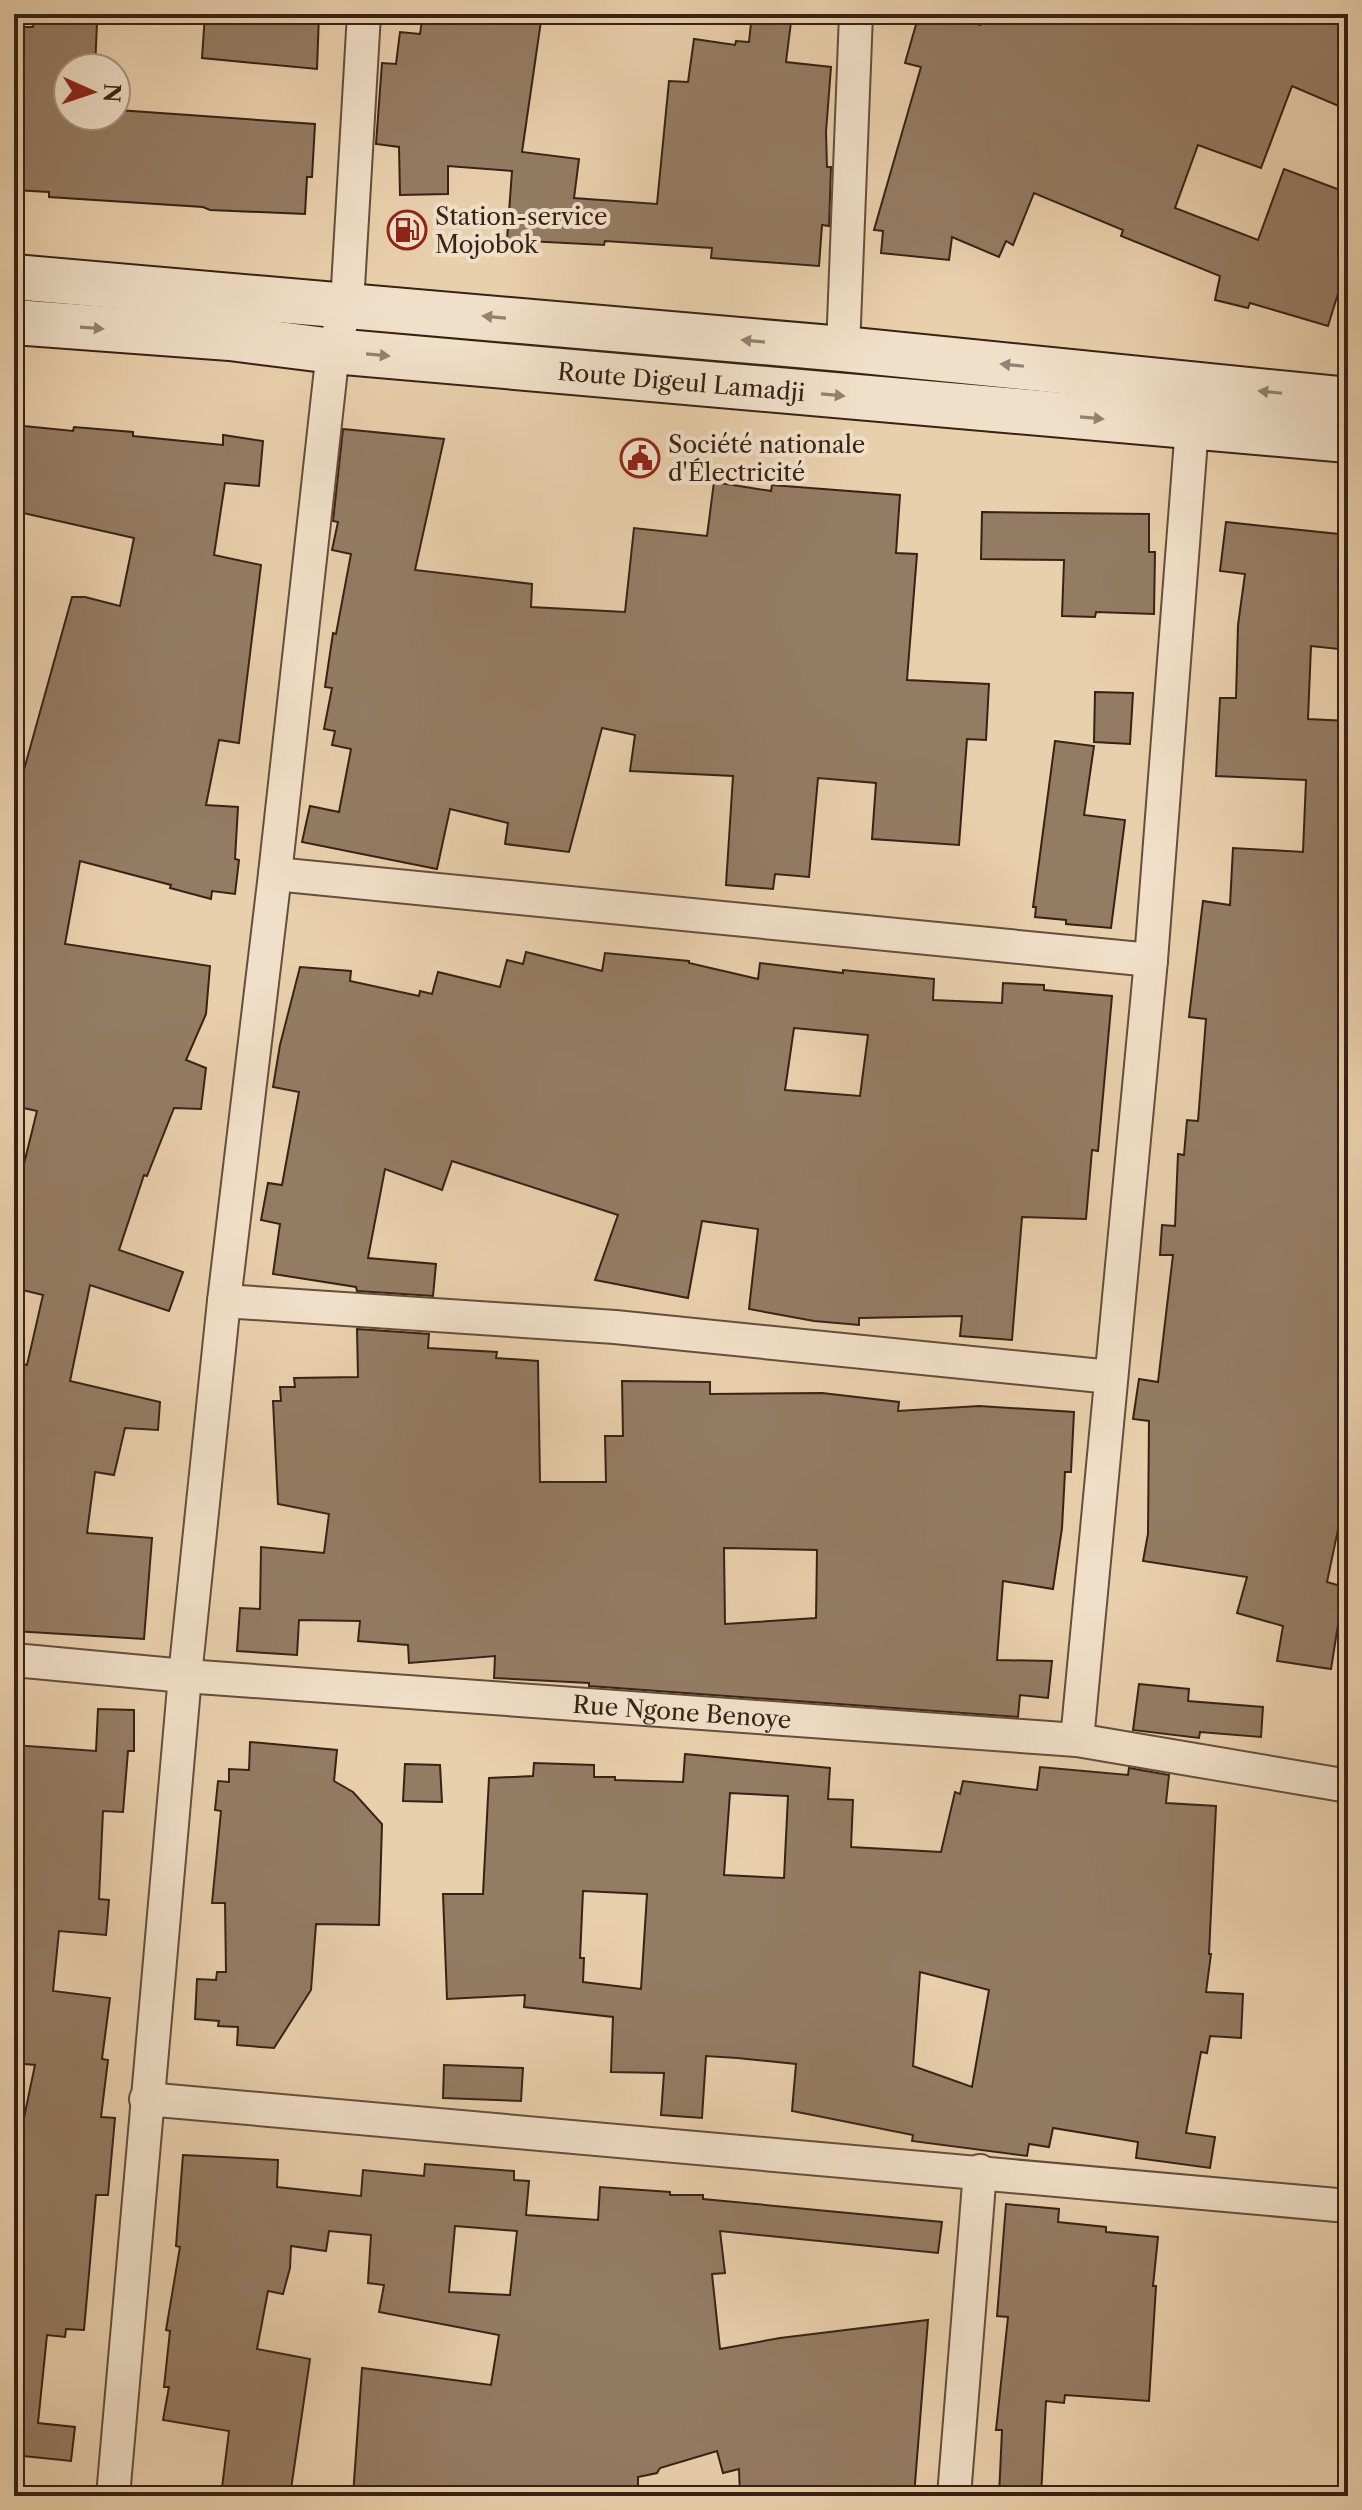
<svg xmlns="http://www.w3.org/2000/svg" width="1362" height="2510" font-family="'Libre Caslon Text',serif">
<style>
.building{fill:#947c64;stroke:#372216;stroke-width:2;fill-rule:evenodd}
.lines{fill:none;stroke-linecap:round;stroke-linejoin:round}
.street-casing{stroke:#644e3c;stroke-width:36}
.secondary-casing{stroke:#372216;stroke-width:48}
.street{stroke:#f1e0c9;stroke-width:32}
.secondary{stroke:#f1e0c9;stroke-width:44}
.oneway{fill:#948170}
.labels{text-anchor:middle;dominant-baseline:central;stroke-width:8;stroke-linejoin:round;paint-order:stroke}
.poi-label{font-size:24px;fill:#372216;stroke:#f1e0c9;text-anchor:start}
.street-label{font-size:24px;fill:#372216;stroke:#f1e0c9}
</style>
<rect width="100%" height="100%" fill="#e9d0ac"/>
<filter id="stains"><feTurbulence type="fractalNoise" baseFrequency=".0025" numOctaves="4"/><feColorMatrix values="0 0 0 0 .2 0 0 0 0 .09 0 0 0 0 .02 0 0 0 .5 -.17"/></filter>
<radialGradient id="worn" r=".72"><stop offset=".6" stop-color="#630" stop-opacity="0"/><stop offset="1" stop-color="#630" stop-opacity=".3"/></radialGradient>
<g class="building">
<path d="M205 14H319L317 69 202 58Z"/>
<path d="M423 14 483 19 484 14H542L522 152 579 159 574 198 657 204 669 81 688 82 694 39 735 45 736 41 749 42 752 14H792L786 62 831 67 826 132 827 167H831L829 226 822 225 819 266 711 258 712 248 605 241 604 245 507 240 512 171 448 166V194L400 195 399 147 376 144 382 63 396 64 400 32 420 34Z"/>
<path d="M919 14H944L980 25 982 14H1250L1274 23 1277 14H1341L1338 21 1348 25V110L1292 86 1261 168 1198 145 1175 208 1258 240 1284 169 1348 193V261L1328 326 1250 303 1248 308 1215 300 1220 276 1121 236 1123 230 1034 193 1013 245 1006 241 999 257 952 237 949 260 881 253 883 231 874 230 921 67 905 63Z"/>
<path d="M34 19 97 23 95 68H68V116H116V102H118V110L315 124 312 177H307L305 214 210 210 203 207 49 197V192L14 190V62H17L20 27H33Z"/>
<path d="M14 425 73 431 74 427 133 432V436L223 445V435L263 441 259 486 225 483 214 555 261 565 239 743 219 740 206 805 238 807 235 859 239 860 235 894 212 891 211 899 170 888 171 885 80 861 65 944 210 966 206 1014 186 1060 206 1068 201 1109 174 1108 147 1176 144 1175 119 1250 183 1272 169 1311 90 1285 70 1381 160 1402 158 1430 125 1428 114 1475 95 1472 87 1533 152 1538 144 1639 14 1631V1362L27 1365 43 1295 14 1288V1183L19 1184 37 1111 14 1106V783L20 784 72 597H85L120 606 134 538 14 511Z"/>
<path d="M343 429 444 439 415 570 532 584 531 607 625 612 634 528 707 536 714 482 771 491 772 485 900 495 896 553 917 554 907 680 989 684 986 740 967 739 959 845 872 839 876 783 818 778 809 877 775 874 773 889 726 885 733 776 630 771 635 735 602 728 569 852 505 844 508 823 450 809 437 869 302 842 310 806 339 812 351 749 332 745 335 731 324 729 332 688 325 687 333 633 336 634 351 554 332 550 338 522 333 521Z"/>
<path d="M982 512 1149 514V552H1155L1154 614 1096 612 1095 617 1062 616 1064 560 981 559Z"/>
<path d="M1226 522 1348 535V650L1311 646 1308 719 1348 721V1502L1344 1501 1327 1582 1344 1587 1331 1669 1277 1661 1283 1626 1237 1613 1247 1577 1143 1561 1148 1534 1149 1421 1133 1419 1139 1379 1158 1382 1173 1255H1160L1162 1225 1175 1226 1178 1154 1184 1155 1187 1120 1198 1121 1206 1019 1189 1017 1203 901 1230 905 1233 848 1303 852 1306 780 1216 776 1220 698H1236L1238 625 1245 574 1220 571Z"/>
<path d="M1095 692 1133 693 1130 744 1094 742Z"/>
<path d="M1055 741 1094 746 1084 815 1125 820 1111 928 1066 924V920L1035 917 1036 907H1033Z"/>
<path d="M526 952 602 971 605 953 689 961V963L758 979 760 963 843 973V970L934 979 933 1000 1002 1003 1003 983 1044 985V990L1112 996 1098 1151 1092 1150 1086 1219 1022 1217 1012 1340 960 1336 962 1316 859 1318V1325L814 1321 749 1309 758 1229 702 1221 688 1298 595 1280 618 1215 452 1161 442 1190 385 1169 368 1258 436 1264 433 1296 357 1291 356 1287 273 1274 280 1224 261 1220 268 1183 282 1185 299 1092 273 1087 280 1045 300 967 351 971 350 981 419 996 420 991 432 994 438 972 500 987 507 960 523 964ZM794 1028 868 1035 860 1096 785 1090Z"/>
<path d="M357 1329 429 1334 428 1348 497 1352 496 1358 538 1361 540 1482H606L605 1436H623L622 1381 710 1382V1394L822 1393 899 1402 898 1411 979 1406 1074 1412 1071 1472H1065L1062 1528 1053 1589 1003 1581 997 1660 1052 1661 1048 1698 1020 1695 1018 1717 589 1686V1683L494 1678 495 1656 409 1663 408 1645 358 1641 360 1621 299 1620 297 1655 237 1651 240 1608 260 1609 261 1547 324 1553 329 1514 278 1504 273 1401H281L280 1387H295L294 1378 358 1377ZM724 1548 817 1550 816 1618 725 1624Z"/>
<path d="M1139 1684 1189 1689 1188 1701 1263 1707 1261 1737 1200 1732 1199 1738 1133 1730Z"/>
<path d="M98 1709 134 1710V1751H128L123 1812 103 1811 99 1899 109 1900 106 1935 59 1931 53 1991 110 1998 102 2059 108 2060 101 2117 115 2118 108 2195H96L84 2330 66 2329 65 2337 47 2335 38 2423 75 2427 71 2461 14 2455V2135L20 2137 35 2065 14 2063V1864L19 1865 22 1805 14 1804V1745L96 1751Z"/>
<path d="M250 1742 337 1750 334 1781 353 1792 382 1824 379 1925 316 1924 311 1990 274 2048 237 2045 238 2027 218 2026 219 2021 195 2019 197 1979 216 1980 217 1972H226L225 1903H212L221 1811 215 1810 218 1781 229 1782V1769L249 1770Z"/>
<path d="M685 1754 830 1768 828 1799 853 1800 851 1847 941 1852 955 1792 960 1794 963 1781 1037 1790 1040 1767 1128 1775 1129 1768 1169 1775 1166 1803 1216 1806 1209 1954H1211L1206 1992 1243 1994 1241 2038 1210 2036 1207 2053 1201 2052 1186 2133 1215 2137 1210 2168 1136 2158 1138 2142 1053 2128 1049 2147 1029 2144 1027 2156 912 2141 913 2135 792 2111 796 2064 737 2058 706 2056 702 2118 661 2115 664 2073 611 2072 613 2017 524 2007 525 1995 447 1999 443 1894H483L489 1778 533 1776 534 1763 594 1765V1777H615V1780L683 1782ZM730 1793 788 1796 784 1878 724 1875ZM583 1891 647 1894 641 1989 583 1982 584 1958H580ZM920 1972 989 1990 972 2087 913 2066Z"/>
<path d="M405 1764 440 1765 442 1802 403 1801Z"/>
<path d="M444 2065 523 2068 521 2101 443 2098Z"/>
<path d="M183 2155 278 2160 277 2187 361 2196 363 2170 424 2176 425 2164 514 2171V2180L529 2181 526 2215 598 2220 600 2187 670 2192V2195H703V2199L942 2222 938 2253 720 2231 725 2273 712 2274 720 2349 780 2338 928 2320 914 2496H740L739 2469 723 2473 717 2451 660 2468 657 2473 638 2477V2496H353L362 2368 491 2385 499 2335 379 2312 384 2285 368 2283 371 2235 329 2231 326 2251 291 2246 290 2268 283 2294 268 2291 257 2349 310 2359 290 2496H221L229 2431 163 2420 169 2387H164L170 2331 166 2330 180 2247 176 2246ZM455 2226 517 2231 510 2295 449 2292Z"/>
<path d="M1006 2204 1059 2209 1058 2222 1106 2227V2232L1158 2237 1153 2286H1156L1149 2401 1065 2395 1064 2403 1046 2401 1041 2496H999L1002 2430H996L1008 2317 997 2316Z"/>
</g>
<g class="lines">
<defs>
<g id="street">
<path d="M843 349 856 14"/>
<path d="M275 874 1151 960"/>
<path d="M224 1301 615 1327 1111 1377"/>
<path id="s1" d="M14 1660 185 1676 1077 1740 1348 1786"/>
<path d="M1077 1740 1151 960 1192 427"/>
<path d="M146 2099 1348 2206"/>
<path d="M113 2496 185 1676 224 1301 275 874 333 351 347 304 364 14"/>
<path d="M954 2496 980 2171"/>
</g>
<g id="secondary">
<path d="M14 277 843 349 1348 400"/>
<path id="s2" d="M14 322 230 338 333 351 1348 440"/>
</g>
</defs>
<use href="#street" class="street-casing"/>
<use href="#secondary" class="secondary-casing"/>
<use href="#street" class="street"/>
<use href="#secondary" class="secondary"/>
</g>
<defs><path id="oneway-solid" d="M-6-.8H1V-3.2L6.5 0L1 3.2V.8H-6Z" transform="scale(2)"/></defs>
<g class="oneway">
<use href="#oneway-solid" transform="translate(494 317) rotate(-175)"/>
<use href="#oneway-solid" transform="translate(92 328) rotate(4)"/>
<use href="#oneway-solid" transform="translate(753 341) rotate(-175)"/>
<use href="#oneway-solid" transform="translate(378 355) rotate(5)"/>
<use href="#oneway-solid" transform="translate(1012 365) rotate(-174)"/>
<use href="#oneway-solid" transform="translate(1270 392) rotate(-174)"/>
<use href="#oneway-solid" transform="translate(833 395) rotate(5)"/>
<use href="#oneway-solid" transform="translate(1092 418) rotate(5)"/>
</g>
<defs>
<symbol id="fuel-ring" viewBox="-11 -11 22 22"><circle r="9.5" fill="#f1e0c9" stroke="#8f2418" stroke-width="1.5"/><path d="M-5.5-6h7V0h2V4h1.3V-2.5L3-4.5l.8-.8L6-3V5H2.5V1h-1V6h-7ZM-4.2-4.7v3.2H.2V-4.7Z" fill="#8f2418"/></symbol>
<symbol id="civic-ring" viewBox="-11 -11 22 22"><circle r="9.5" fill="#f1e0c9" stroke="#8f2418" stroke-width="1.5"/><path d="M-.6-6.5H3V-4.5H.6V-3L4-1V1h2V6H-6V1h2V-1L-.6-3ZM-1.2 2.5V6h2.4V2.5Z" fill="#8f2418"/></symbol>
</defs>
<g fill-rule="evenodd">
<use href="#fuel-ring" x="385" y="208" width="44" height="44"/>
<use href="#civic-ring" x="618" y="436" width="44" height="44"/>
</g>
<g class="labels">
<g class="poi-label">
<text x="435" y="216">Station-service<tspan x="435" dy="28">Mojobok</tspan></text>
<text x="668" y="444">Société nationale<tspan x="668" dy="28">d'Électricité</tspan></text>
</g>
<g class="street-label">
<text stroke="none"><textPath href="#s2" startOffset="670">Route Digeul Lamadji</textPath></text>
<text stroke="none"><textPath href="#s1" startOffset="670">Rue Ngone Benoye</textPath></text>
</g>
</g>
<rect width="1362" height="2510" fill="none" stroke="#e9d0ac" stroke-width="48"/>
<rect x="16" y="16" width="1330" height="2478" fill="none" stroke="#372216" stroke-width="4"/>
<rect x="24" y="24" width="1314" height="2462" fill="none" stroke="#372216" stroke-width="2"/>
<g transform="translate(92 92) rotate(93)"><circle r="38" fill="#f1e0c9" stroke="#a79481" stroke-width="2"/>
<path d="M0-6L14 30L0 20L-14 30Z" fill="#8f2418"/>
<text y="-12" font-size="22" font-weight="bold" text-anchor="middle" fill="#372216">N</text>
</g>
<rect width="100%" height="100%" filter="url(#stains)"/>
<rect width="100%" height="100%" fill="url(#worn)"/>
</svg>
